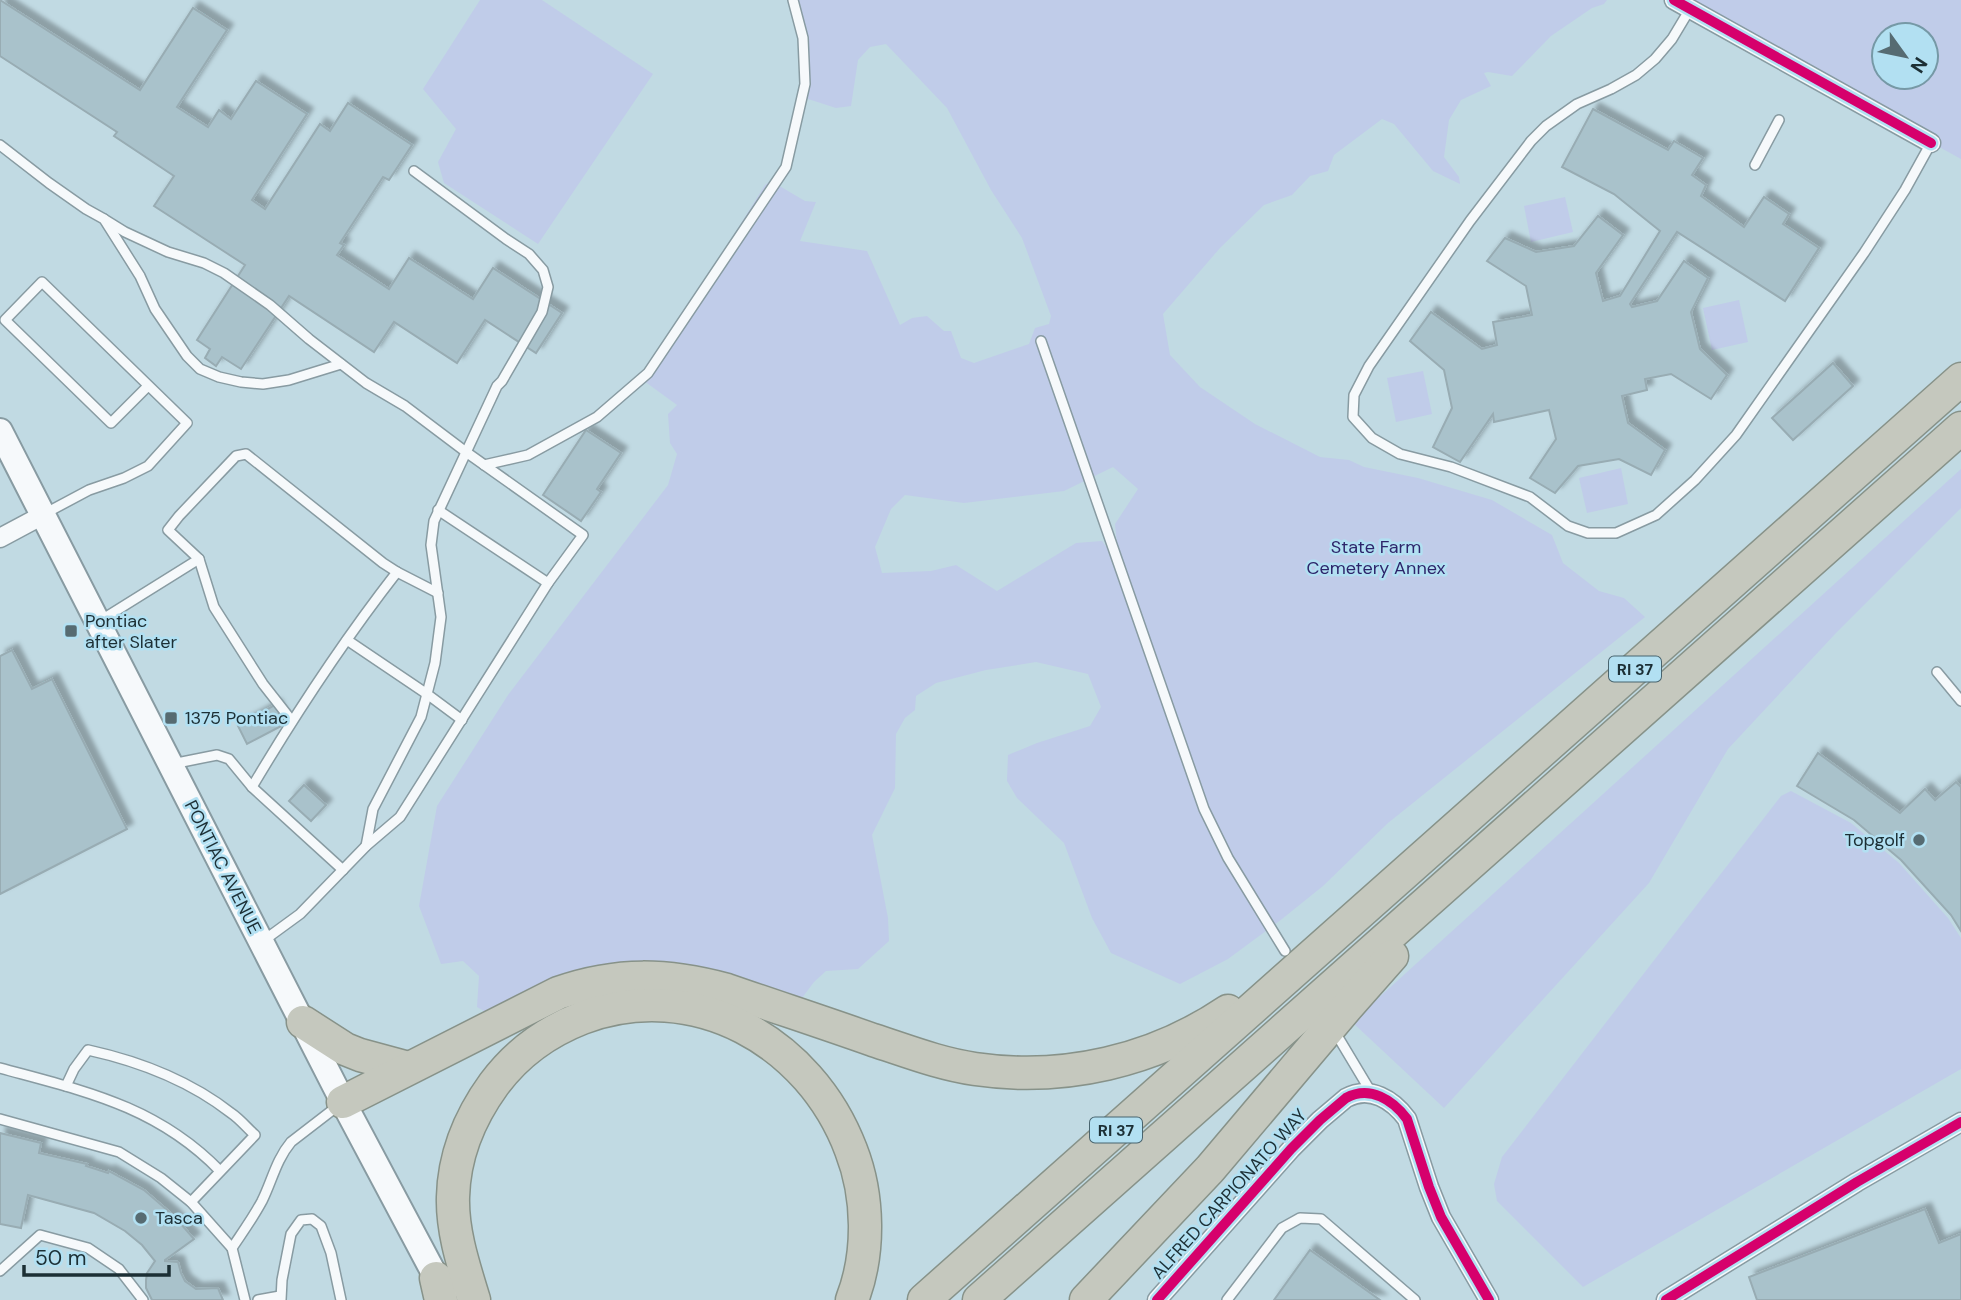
<svg xmlns="http://www.w3.org/2000/svg" width="1961" height="1300" font-family="'DM Sans',sans-serif">
<style>
.green{fill:#c0cce9;fill-rule:evenodd}
.building{fill:#a9c2cb;stroke:#98acb3;stroke-width:2;filter:url(#shadow)}
.lines{fill:none;stroke-linecap:round;stroke-linejoin:round}
.lane-casing{stroke:#889ba2;stroke-width:12}
.street-casing{stroke:#889ba2;stroke-width:21}
.secondary-casing{stroke:#889ba2;stroke-width:28}
.highway-casing{stroke:#879289;stroke-width:35}
.lane{stroke:#f6f9fb;stroke-width:9}
.street{stroke:#f6f9fb;stroke-width:18}
.secondary{stroke:#f6f9fb;stroke-width:24}
.highway{stroke:#c5c8be;stroke-width:32}
.cycleway-casing{stroke:#b2e0f2;stroke-width:15}
.cycleway{stroke:#d6006c;stroke-width:10}
.poi-dot{fill:#566b72;stroke:#b2e0f2;stroke-width:2.5}
.labels{text-anchor:middle;dominant-baseline:central;stroke-width:5;stroke-linejoin:round;paint-order:stroke}
.shield{fill:#b2e0f2;stroke:#49646e;stroke-width:2}
.shield-label{font-size:16px;font-weight:bold;fill:#1c2f35}
.park-label{font-size:18px;fill:#2d256a;stroke:#b2e0f2}
.poi-label{font-size:18px;fill:#1c2f35;stroke:#b2e0f2;text-anchor:start}
.street-label{font-size:18px;fill:#1c2f35;stroke:#b2e0f2}
</style>
<defs>
<filter id="shadow"><feDropShadow dx="6" dy="-6" stdDeviation="2" flood-color="#0004"/></filter>
</defs>
<rect width="100%" height="100%" fill="#c1dae3"/>
<g class="green">
<path d="M480 0H542L653 74 538 244 444 183 438 162 456 129 423 89Z"/>
<path d="M791 0H1607L1604 4 1592 8 1551 36 1512 76 1488 72 1484 73 1491 86 1461 100 1449 120 1444 157 1459 177 1460 184 1433 171 1394 124 1382 119 1334 155 1328 171 1310 176 1292 195 1264 205 1220 248 1163 314 1170 355 1200 387 1255 424 1320 457 1349 460 1364 467 1418 478 1492 500 1552 535 1563 563 1599 591 1624 598 1645 617 1388 823 1323 886 1282 919 1228 959 1180 984 1111 953 1092 918 1064 843 1017 798 1007 781 1008 755 1037 743 1090 726 1101 707 1088 674 1036 662 986 670 936 683 916 696 915 710 905 718 896 734 895 788 872 835 888 918 889 941 858 969 826 971 814 982 793 1010 701 983 496 1018 477 1007 479 976 463 961 441 964 419 906 437 806 508 695 668 485 677 454 670 443 668 414 677 405 644 381 645 377 765 185 771 181 805 201 816 202 800 241 867 251 900 325 912 318 927 316 944 331H951L961 358 974 363 1029 344 1035 328 1049 324 1051 316 1022 238 991 190 947 108 886 44 870 47 858 60 851 106 836 108 802 97C803 66 800 31 791 0ZM1113 467 1138 489 1115 524 1119 565 1102 541 1076 543 997 591 956 565 931 571 882 573 875 547 891 509 905 495 964 503 1064 491Z"/>
<path d="M1672 0H1961V159ZM1884 35H1926V77H1884Z"/>
<path d="M1565 197 1573 232 1531 242 1524 206Z"/>
<path d="M1739 300 1748 342 1712 350 1703 308Z"/>
<path d="M1423 371 1432 414 1396 422 1387 378Z"/>
<path d="M1621 468 1628 504 1587 513 1579 478Z"/>
<path d="M1961 469V508L1836 633 1728 749 1649 883 1444 1108 1352 1022Z"/>
<path d="M1791 791 1851 823 1899 863 1948 918 1961 938V1069L1583 1287 1497 1201 1494 1184 1502 1157 1781 796Z"/>
</g>
<g class="building">
<path d="M0 0 140 90 193 8 227 30 177 107 208 127 219 110 231 119 256 81 307 114 252 200 265 209 320 124 330 131 348 103 412 145 389 180 383 177 340 243 344 245 337 255 389 289 409 258 473 299 493 268 562 313 536 353 485 320 457 363 394 322 374 352 289 296 241 369 222 357 216 366 205 358 210 349 197 340 245 265 154 206 174 176 114 136 117 132 0 56Z"/>
<path d="M1593 109 1668 150 1674 141 1703 158 1692 175 1706 185 1701 196 1744 227 1764 197 1789 214 1783 224 1819 248 1785 301 1677 232 1630 304 1632 307 1657 301 1684 261 1708 278 1691 312 1700 349 1727 375 1711 399 1671 374 1645 379 1647 390 1622 396 1628 423 1665 450 1651 475 1619 459 1578 466 1555 493 1530 478 1556 439 1549 410 1494 422 1493 414 1460 462 1433 447 1452 408 1444 370 1410 341 1431 312 1482 349 1497 345 1493 322 1532 315 1526 286 1487 261 1505 238 1536 252 1574 246 1598 216 1623 235 1596 273 1603 301 1620 296 1660 231 1614 194 1562 167Z"/>
<path d="M1833 363 1853 386 1793 440 1772 418Z"/>
<path d="M586 430 621 453 597 489 601 492 581 521 543 495Z"/>
<path d="M12 650 32 689 52 679 127 829 0 894V656Z"/>
<path d="M275 705 285 724 247 744 238 726Z"/>
<path d="M1818 753 1900 813 1925 789 1935 800 1956 782 1961 787V931L1951 915 1901 860 1854 820 1797 786Z"/>
<path d="M304 785 326 805 311 821 289 801Z"/>
<path d="M0 1133 41 1143 39 1153 87 1164 86 1166 108 1173 109 1171 144 1190 174 1216 194 1239 165 1260V1261L178 1262 181 1273 185 1281 196 1289 218 1288 223 1300H152L146 1288V1280L147 1273 155 1261 142 1245 125 1231 94 1213 28 1195 21 1228 0 1224Z"/>
<path d="M1925 1209 1939 1243 1961 1234V1300H1757L1749 1277Z"/>
<path d="M1310 1250 1380 1300H1274Z"/>
</g>
<g class="lines">
<defs>
<g id="lane">
<path d="M1690 9 1672 39 1655 59 1636 75 1611 89 1577 104 1546 126 1531 141 1470 221 1369 366 1354 395 1353 417 1372 438 1400 454 1451 467 1530 497 1568 526 1588 533H1616L1656 515 1695 480 1736 435 1864 253 1905 190 1931 143"/>
<path d="M0 145 49 183 86 209 104 219 140 276 155 309 187 356 200 369 219 377 241 382 263 384 289 380 341 364"/>
<path d="M1755 165 1779 120"/>
<path d="M104 219 125 232 168 252 204 263 224 273 270 305 309 339 366 383 405 406 466 452 583 535 548 583 400 817 366 846 300 914 263 941"/>
<path d="M1041 341 1204 809 1228 858 1285 951"/>
<path d="M484 465 528 455 597 417 648 373 786 167 805 84 803 38 793 0"/>
<path d="M438 510 548 583"/>
<path d="M44 514 89 490 124 478 148 466 187 423 42 282 5 320 111 423 148 386"/>
<path d="M199 559 214 607 263 684 292 721"/>
<path d="M98 622 199 559 168 530 179 516 236 456 246 454 383 563 397 572 438 593"/>
<path d="M347 640 427 694 462 720"/>
<path d="M1937 672 1961 701"/>
<path d="M172 764 217 755 229 759 252 787 343 870"/>
<path d="M252 787C296 713 344 640 397 572"/>
<path d="M366 846 373 809 421 717 435 663 441 617 431 545 434 521 497 386 502 381 542 312 548 287 543 270 529 254 506 239 414 171"/>
<path d="M1338 1037 1371 1092"/>
<path d="M0 1068C84 1091 157 1106 220 1171"/>
<path d="M66 1086 74 1069 88 1050C138 1061 190 1081 231 1113 240 1119 247 1128 255 1135L191 1202"/>
<path d="M0 1119 119 1152 161 1178 191 1202 232 1248"/>
<path d="M0 1271 40 1235 88 1248 119 1269 143 1300"/>
<path d="M245 1300 232 1248C242 1233 253 1218 262 1201 272 1181 276 1160 291 1142L339 1105"/>
<path d="M258 1300 280 1296"/>
<path d="M281 1300 282 1280 291 1234 301 1220 312 1219 321 1226 331 1253 341 1300"/>
<path d="M1227 1300 1282 1228 1300 1218 1321 1219 1415 1300"/>
</g>
<g id="street">
<path d="M1674 0 1931 143"/>
<path d="M0 538 43 515"/>
<path d="M1157 1300 1291 1149 1320 1120 1346 1098C1370 1085 1393 1100 1407 1119L1429 1187 1441 1217 1489 1300"/>
<path d="M1666 1300 1857 1182 1961 1122"/>
</g>
<path id="secondary" d="M0 431 343 1102 444 1292"/>
<g id="highway">
<path d="M303 1022 345 1049 360 1055 408 1068"/>
<path d="M343 1102 558 993C618 972 667 974 727 990 776 1007 825 1023 873 1040 907 1051 940 1064 975 1069 1064 1082 1154 1061 1228 1011"/>
<path d="M436 1278 441 1300"/>
<path d="M474 1300C464 1267 452 1232 453 1197 454 1156 470 1117 494 1084 517 1053 546 1032 582 1018 694 976 810 1041 851 1150 869 1196 870 1254 852 1300"/>
<path d="M924 1300 1961 379"/>
<path d="M979 1300 1961 428"/>
<path d="M1086 1300 1210 1169 1347 1007 1392 956"/>
</g>
</defs>
<use href="#lane" class="lane-casing"/>
<use href="#street" class="street-casing"/>
<use href="#secondary" class="secondary-casing"/>
<use href="#highway" class="highway-casing"/>
<use href="#lane" class="lane"/>
<use href="#street" class="street"/>
<use href="#secondary" class="secondary"/>
<use href="#highway" class="highway"/>
<defs>
<g id="cycleway">
<path d="M1674 0 1931 143"/>
<path d="M1157 1300 1291 1149 1320 1120 1346 1098C1370 1085 1393 1100 1407 1119L1429 1187 1441 1217 1489 1300"/>
<path d="M1666 1300 1857 1182 1961 1122"/>
</g>
</defs>
<use href="#cycleway" class="cycleway-casing"/>
<use href="#cycleway" class="cycleway"/>
</g>
<g class="poi-dot">
<rect x="64" y="624" width="14" height="14" rx="3.5"/>
<rect x="164" y="711" width="14" height="14" rx="3.5"/>
<circle cx="1919" cy="840" r="7"/>
<circle cx="141" cy="1218" r="7"/>
</g>
<g class="labels">
<g class="shield">
<rect x="1609" y="656.5" width="52" height="25" rx="5"/>
<rect x="1090" y="1117.5" width="52" height="25" rx="5"/>
</g>
<g class="shield-label">
<text x="1635" y="669">RI 37</text>
<text x="1116" y="1130">RI 37</text>
</g>
<g class="park-label">
<text x="1376" y="547">State Farm<tspan x="1376" dy="21">Cemetery Annex</tspan></text>
</g>
<g class="poi-label">
<text x="85" y="621">Pontiac<tspan x="85" dy="21">after Slater</tspan></text>
<text x="185" y="718">1375 Pontiac</text>
<text x="1905" y="840" text-anchor="end">Topgolf</text>
<text x="155" y="1218">Tasca</text>
</g>
<g class="street-label">
<text transform="translate(223 867) rotate(63)">PONTIAC AVENUE</text>
<text transform="translate(1229 1194) rotate(-48)">ALFRED CARPIONATO WAY</text>
</g>
</g>
<g transform="translate(1905 56) rotate(123)"><circle r="33" fill="#b2e0f2" stroke="#7699a6" stroke-width="2"/>
<path d="M0-5L12 26L0 18L-12 26Z" fill="#566b72"/>
<text y="-10" font-size="19" font-weight="bold" text-anchor="middle" fill="#1c2f35">N</text>
</g>
<path d="M24 1265v10h145v-10" fill="none" stroke="#1c2f35" stroke-width="3.5"/>
<text x="35" y="1265" font-size="21" fill="#1c2f35" stroke="#b2e0f2" stroke-width="5" paint-order="stroke">50 m</text>
</svg>
